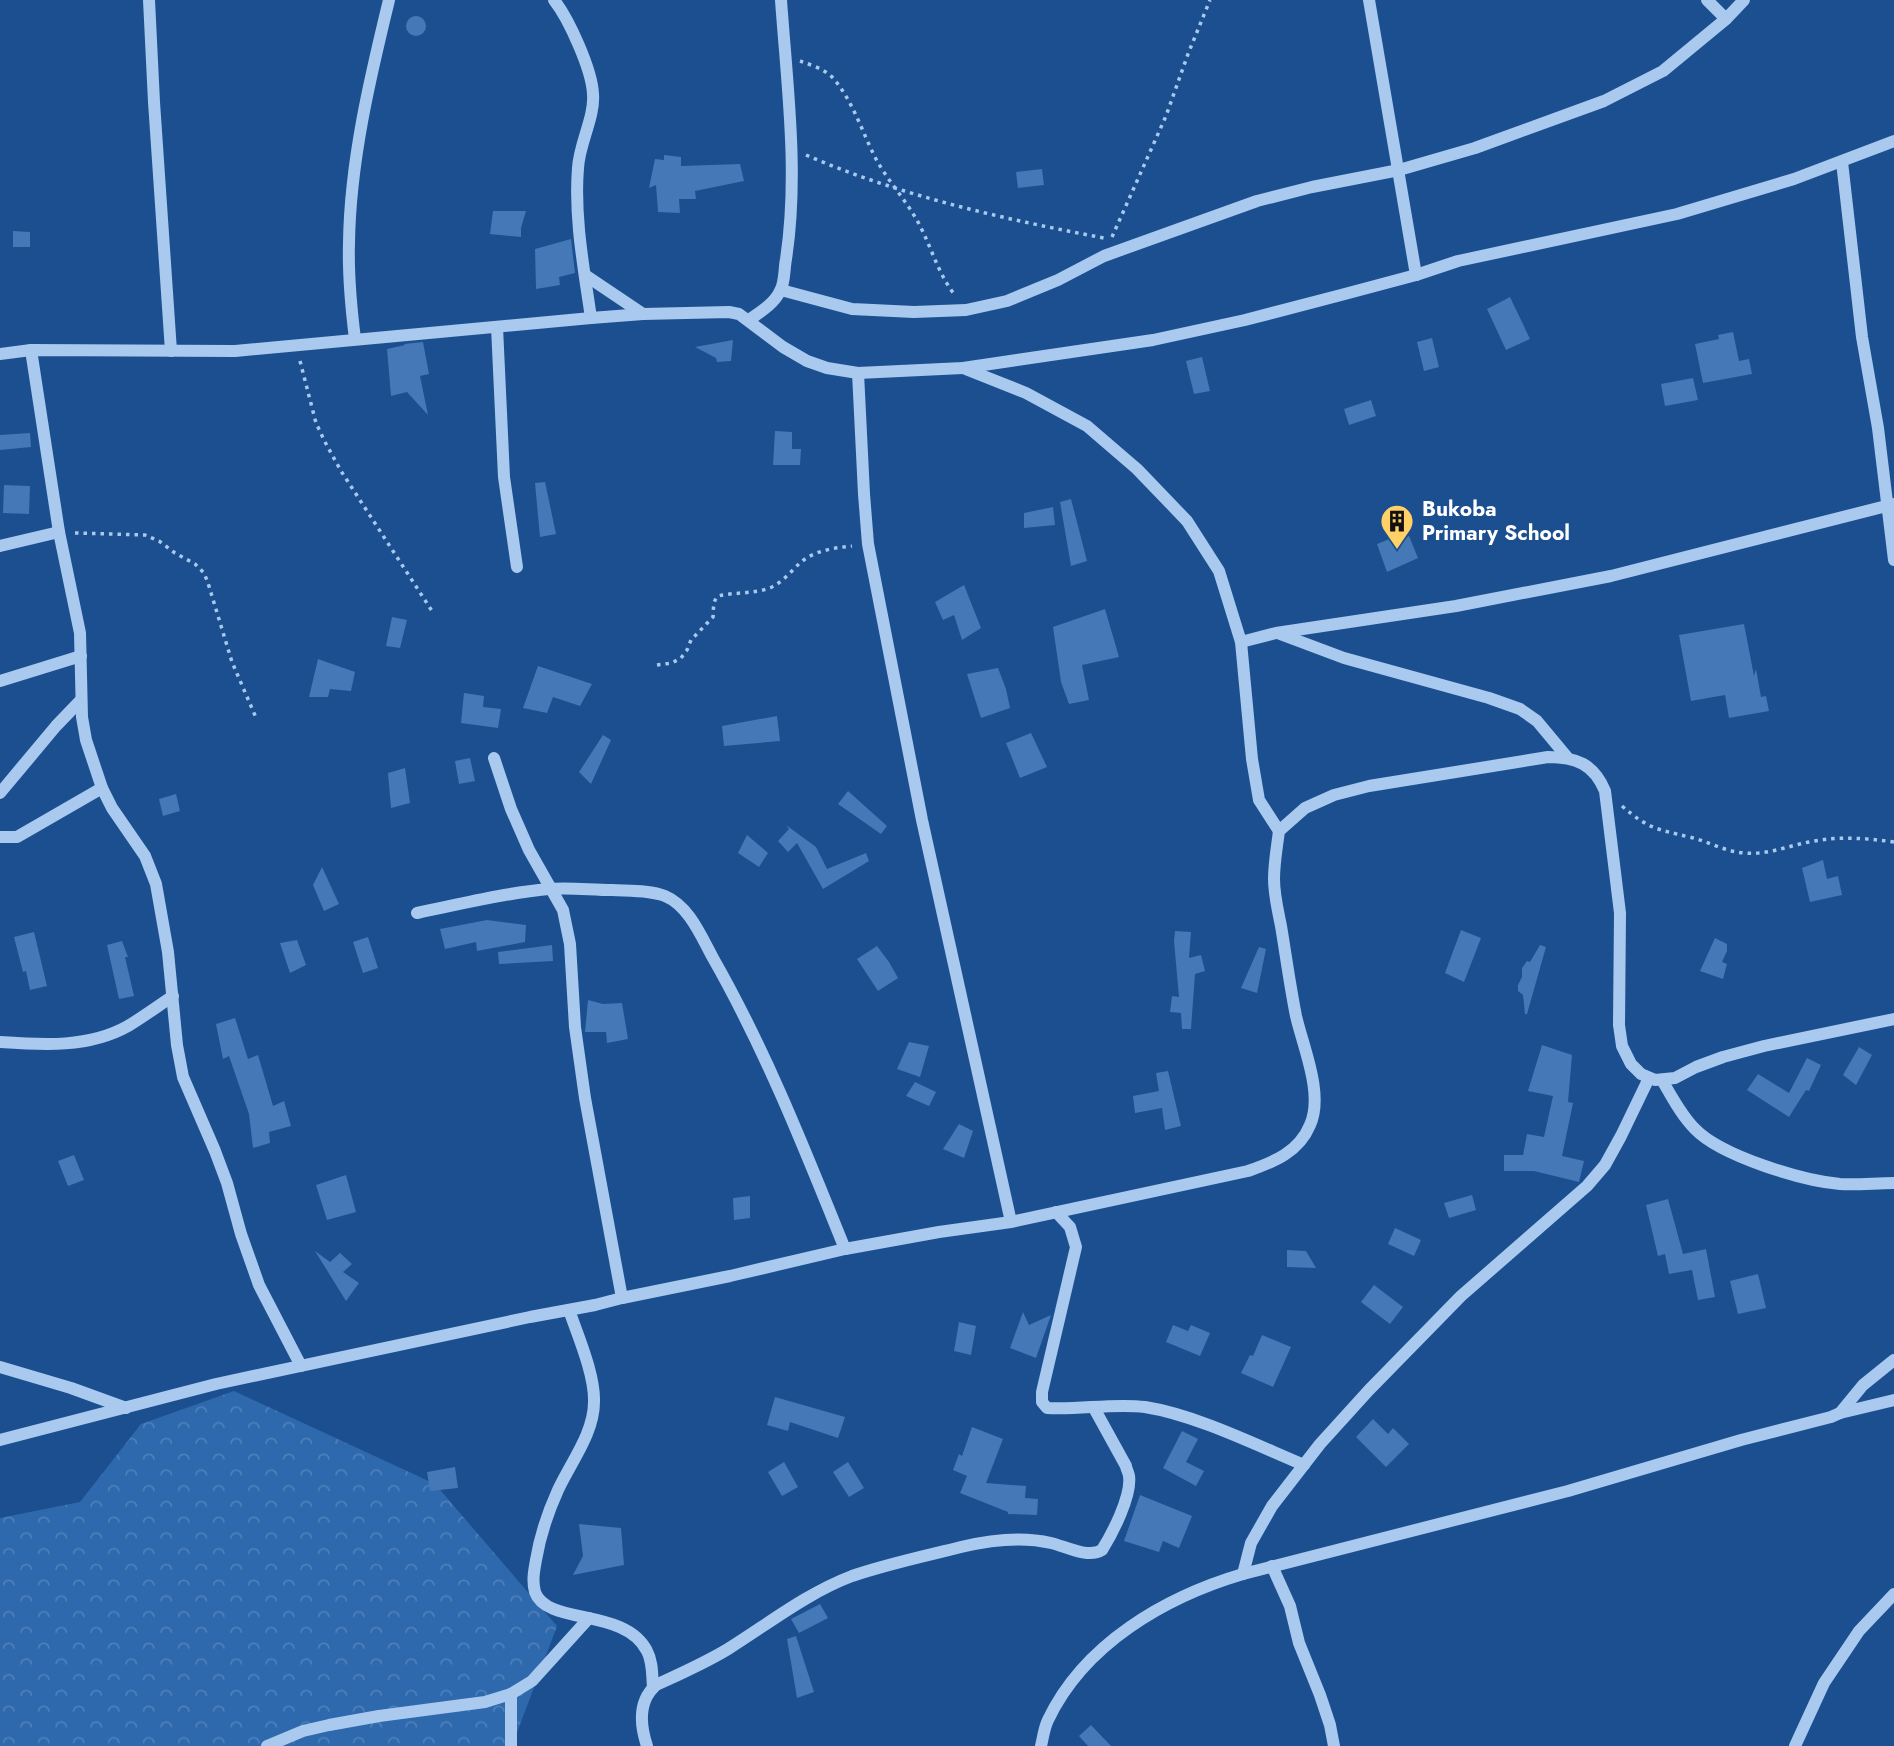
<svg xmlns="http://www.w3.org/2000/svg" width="1894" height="1746" font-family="Jost,sans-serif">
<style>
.forest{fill:url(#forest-crowns)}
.building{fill:#4478b7}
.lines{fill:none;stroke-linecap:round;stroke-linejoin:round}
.path{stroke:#a9c9ee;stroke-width:3.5;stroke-dasharray:3.5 5;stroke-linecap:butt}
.minor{stroke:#a9c9ee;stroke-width:12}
.labels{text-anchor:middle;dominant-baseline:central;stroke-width:6;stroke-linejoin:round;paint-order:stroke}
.poi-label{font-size:21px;font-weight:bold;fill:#fff;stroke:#1b4f8f;text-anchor:start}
</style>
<defs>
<pattern id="forest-crowns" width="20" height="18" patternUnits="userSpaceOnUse" patternTransform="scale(1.75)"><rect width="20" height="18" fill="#2e69ad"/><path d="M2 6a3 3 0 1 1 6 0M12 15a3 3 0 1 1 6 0" fill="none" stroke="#4d80b9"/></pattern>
</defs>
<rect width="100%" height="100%" fill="#1b4f8f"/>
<path class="forest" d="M234 1391 435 1484 557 1626 512 1746H0V1518L80 1502 141 1424Z"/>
<g class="building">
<circle cx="416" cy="26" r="10"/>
<path d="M664 155 681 157V166L740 164 744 181 695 191 696 199H679L680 213 658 212 656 185 649 188 655 159 664 160Z"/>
<path d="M1042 169 1044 185 1018 188 1016 172Z"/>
<path d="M493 211H526L521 228V237L490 234Z"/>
<path d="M13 231 30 232V247H13Z"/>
<path d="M571 239 575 273 559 277 560 285 536 289 535 249Z"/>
<path d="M1510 297 1530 339 1506 350 1487 309Z"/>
<path d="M1733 332 1739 361 1749 359 1752 374 1703 383 1695 344 1719 339 1718 335Z"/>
<path d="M1432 338 1439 367 1424 371 1417 342Z"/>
<path d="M733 340 731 361 717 362 716 358 695 347Z"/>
<path d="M423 342 429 374 420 376 428 415 407 392 391 396 387 349 405 345 404 344Z"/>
<path d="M1202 357 1210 391 1194 394 1186 361Z"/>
<path d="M1693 378 1698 400 1665 406 1661 384Z"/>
<path d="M1371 400 1376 416 1349 425 1344 409Z"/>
<path d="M775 431 792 432V449H801L800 465H773Z"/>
<path d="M30 433 31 447 0 450V435Z"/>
<path d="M545 482 556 534 540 537 535 483Z"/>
<path d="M4 485 30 486 29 514 3 513Z"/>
<path d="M1071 499 1087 561 1071 566 1060 502Z"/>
<path d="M1053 507 1055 525 1024 528V513Z"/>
<path d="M1397 536 1399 540 1409 536 1418 558 1387 572 1377 544Z"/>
<path d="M964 585 981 628 962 640 954 615 943 620 935 602Z"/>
<path d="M1105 609 1119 657 1082 665 1089 700 1069 704 1061 682 1053 627Z"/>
<path d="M392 617 407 620 400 648 386 646Z"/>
<path d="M1744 624 1754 676 1756 669 1761 697 1766 696 1769 711 1729 718 1725 695 1691 701 1679 635Z"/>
<path d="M318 659 355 672 351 691 330 689 328 697H309Z"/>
<path d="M538 666 592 684 580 706 553 697 547 713 523 708Z"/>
<path d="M998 668 1006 689 1010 708 981 718 967 674Z"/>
<path d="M464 693 484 696 483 707 501 709 498 728 461 723Z"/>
<path d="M777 716 780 741 724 746 722 726Z"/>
<path d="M1031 733 1047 767 1020 778 1006 743Z"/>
<path d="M603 735 611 740 591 784 579 772Z"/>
<path d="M470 758 475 781 459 784 455 761Z"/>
<path d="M405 768 410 803 391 808 388 773Z"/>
<path d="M848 791 887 826 881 834 838 804Z"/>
<path d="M176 794 180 811 163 816 159 799Z"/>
<path d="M786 825 816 847 827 869 866 853 869 861 823 889 797 843 788 852 778 841 789 829Z"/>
<path d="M747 835 768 853 759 867 738 853Z"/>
<path d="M1823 860 1827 879 1838 876 1842 895 1810 902 1802 868Z"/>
<path d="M322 867 339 904 324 911 313 885Z"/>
<path d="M487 920 526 925 525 942 477 951 476 942 445 949 440 929Z"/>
<path d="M1461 930 1481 938 1464 982 1445 973Z"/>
<path d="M1175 931 1191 932 1189 958 1201 955 1205 971 1195 974 1191 1029H1182L1181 1013 1170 1012 1172 996 1179 997 1174 941Z"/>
<path d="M34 932 47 986 30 990 26 971 23 972 14 937Z"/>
<path d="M368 937 378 968 363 973 353 942Z"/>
<path d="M1715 938 1727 944V951L1722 962 1727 964 1723 979 1700 971Z"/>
<path d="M297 940 306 965 290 973 280 943Z"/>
<path d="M122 941 128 957H125L134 996 119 999 107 945Z"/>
<path d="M552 945 553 961 499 964 498 952Z"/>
<path d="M1540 945 1546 947 1527 1014H1525L1523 995 1518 991V985L1522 977V968L1527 961 1530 962Z"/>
<path d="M877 946 889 962 898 978 878 991 857 959Z"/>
<path d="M1259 947 1266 949 1257 993 1241 988Z"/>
<path d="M588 1000 603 1004 622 1003 628 1039 607 1043 606 1032H585Z"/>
<path d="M235 1018 248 1059 258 1055 273 1106 284 1101 291 1126 269 1132 270 1143 253 1148 249 1114 229 1056 223 1059 216 1024Z"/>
<path d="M909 1042 929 1046 920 1077 897 1069Z"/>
<path d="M1542 1045 1572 1055 1568 1102 1573 1103 1562 1156 1584 1161 1579 1182 1534 1171H1504V1155H1523L1527 1134 1544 1137 1553 1096 1528 1091Z"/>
<path d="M1859 1047 1872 1055 1856 1085 1843 1075Z"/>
<path d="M1807 1058 1821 1065 1809 1091 1806 1090 1789 1117 1747 1090 1758 1074 1789 1093Z"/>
<path d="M1168 1071 1181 1126 1165 1130 1162 1108 1135 1113 1133 1096 1159 1091 1156 1073Z"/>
<path d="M915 1082 936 1092 929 1106 906 1096Z"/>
<path d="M959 1124 973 1131 964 1158 943 1149Z"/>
<path d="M74 1155 84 1180 68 1186 58 1161Z"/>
<path d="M346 1175 356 1212 327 1220 316 1185Z"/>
<path d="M1472 1195 1476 1210 1449 1218 1444 1203Z"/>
<path d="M750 1196V1218L734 1220 733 1198Z"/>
<path d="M1668 1199 1683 1254 1706 1249 1715 1297 1698 1300 1692 1270 1669 1274 1665 1254 1658 1256 1646 1205Z"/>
<path d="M1395 1228 1421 1240 1414 1256 1388 1244Z"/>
<path d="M1287 1250 1306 1251 1316 1268 1287 1267Z"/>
<path d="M315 1251 330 1262 340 1253 352 1264 343 1272 359 1283 346 1301Z"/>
<path d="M1758 1274 1766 1308 1738 1314 1730 1281Z"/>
<path d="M1374 1285 1403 1307 1390 1324 1361 1302Z"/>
<path d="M1023 1312 1029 1325 1051 1315 1036 1358 1010 1348Z"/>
<path d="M959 1322 976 1326 971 1355 954 1351Z"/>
<path d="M1173 1325 1188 1331 1191 1325 1210 1333 1200 1356 1166 1342Z"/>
<path d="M1262 1335 1291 1347 1273 1387 1241 1373 1250 1355 1253 1356Z"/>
<path d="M775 1397 845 1417 838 1438 790 1422 788 1431 767 1425Z"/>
<path d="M1373 1419 1388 1434 1393 1428 1409 1444 1386 1467 1356 1437Z"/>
<path d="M972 1427 1003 1439 986 1483 1026 1486 1025 1498 1038 1499 1037 1515 1008 1514V1512L960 1493 967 1476 953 1470 959 1454 962 1456Z"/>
<path d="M1182 1431 1198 1439 1186 1462 1204 1471 1196 1486 1163 1468Z"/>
<path d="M784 1462 798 1487 782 1496 768 1472Z"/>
<path d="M848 1462 864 1488 849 1497 833 1472Z"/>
<path d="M455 1467 458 1488 430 1491 427 1472Z"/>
<path d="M1140 1495 1192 1516 1179 1548 1163 1541 1159 1552 1124 1541Z"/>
<path d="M579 1524 621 1528 624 1565 573 1575 583 1556Z"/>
<path d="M820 1604 828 1618 799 1633 791 1619Z"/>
<path d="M796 1636 814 1692 797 1698 787 1639Z"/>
<path d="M1091 1725 1111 1746H1088L1079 1736Z"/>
</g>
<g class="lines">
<g class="path">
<path d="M800 61C811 65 825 69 833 78 853 101 862 132 876 159 889 183 908 202 920 226 932 249 938 273 954 294"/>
<path d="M806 155C901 196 1003 219 1104 238"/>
<path d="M1112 237 1166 116 1188 54 1210 0"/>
<path d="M300 361 316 423 325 442 341 471 432 611"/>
<path d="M75 533 145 535 159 541 175 553 195 564 204 573 208 583 232 662 257 720"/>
<path d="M657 665 672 663 681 658 687 650 691 640 713 617C714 609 712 602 718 596 735 592 756 594 772 587 784 581 792 570 801 562 816 550 834 548 852 546"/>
<path d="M1622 806C1648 829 1657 829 1689 837 1708 841 1725 852 1745 853 1767 855 1788 846 1809 842 1838 836 1865 838 1894 842"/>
</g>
<g class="minor">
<path d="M149 0 154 102 171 351"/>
<path d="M554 0C569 19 592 70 593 94 595 117 579 144 578 168 574 218 584 269 591 318"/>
<path d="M1369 0 1416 275"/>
<path d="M1707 0 1726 19"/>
<path d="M1842 162 1862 337 1878 428 1894 560"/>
<path d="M585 275 643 314"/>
<path d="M781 290 852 309 914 312 966 310 1007 301 1058 280 1104 256 1257 201 1312 187 1399 170 1475 148 1604 101 1663 71 1726 19 1744 0"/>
<path d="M749 320C760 312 774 304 780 291 785 283 784 269 786 259 799 174 787 85 781 0"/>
<path d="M497 327 504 477 517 567"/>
<path d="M355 339C351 307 348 275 349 243 350 162 370 78 389 0"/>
<path d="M31 350 59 532 80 633 82 717 86 740 102 788 112 808 145 856 156 884 168 952 177 1045 183 1077 215 1151 227 1183 241 1234 259 1285 301 1366"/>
<path d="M0 354 31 350 235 351 591 318 643 314 729 312 739 314 783 347 807 361 827 368 858 373 963 368 1153 340 1245 320 1341 295 1416 275 1458 261 1677 214 1794 179 1894 141"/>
<path d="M963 368 1026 393 1087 426 1137 469 1187 521 1219 571 1241 642 1252 759 1259 800 1279 831"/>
<path d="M858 373 864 494 868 544 922 820 1011 1222"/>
<path d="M0 546 59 532"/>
<path d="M1280 634 1344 658 1489 698 1520 709 1537 721 1567 757"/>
<path d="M1241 642 1276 633 1456 606 1611 576 1894 504"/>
<path d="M0 681 81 656"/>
<path d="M494 758 511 809 529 850 563 910 570 944 575 1027 585 1098 622 1298"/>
<path d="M0 793 56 726 81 700"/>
<path d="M0 837H17L102 788"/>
<path d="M417 913C461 904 504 893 548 889 569 887 591 890 612 890 629 891 650 890 665 896 689 906 701 936 713 958 766 1051 805 1150 845 1249"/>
<path d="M0 1042C43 1045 89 1048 128 1026 143 1017 158 1006 173 996"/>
<path d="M1662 1080C1672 1097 1681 1115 1695 1129 1721 1156 1803 1181 1840 1184 1858 1185 1876 1183 1894 1183"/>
<path d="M1056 1212 1070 1227 1076 1247 1042 1392V1402L1047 1408C1079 1410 1114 1403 1145 1407 1196 1415 1256 1445 1304 1465"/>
<path d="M569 1310C578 1336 595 1375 594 1402 594 1433 571 1462 558 1490 548 1512 540 1536 536 1560 534 1571 532 1581 535 1592 547 1626 625 1607 647 1651 653 1662 652 1676 653 1688"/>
<path d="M0 1367 71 1388 126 1408"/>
<path d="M1840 1413 1894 1400"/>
<path d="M0 1440 216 1384 530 1317 595 1305 622 1298 730 1276 845 1249 939 1232 1011 1222 1248 1171C1274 1162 1299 1152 1310 1125 1324 1094 1303 1047 1296 1016 1290 986 1286 956 1281 926 1278 911 1274 895 1274 879 1274 863 1277 847 1279 831L1305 808 1334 795 1369 786 1548 757C1576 757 1594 764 1605 791L1620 913 1619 1025 1622 1046 1631 1064 1641 1074 1655 1080 1675 1078 1696 1067 1723 1057 1764 1046 1894 1019"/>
<path d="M1272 1566 1290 1606 1299 1643 1320 1695 1330 1725 1334 1746"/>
<path d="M1243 1574 1251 1543 1272 1506 1320 1444 1369 1390 1461 1296 1587 1186 1605 1165 1621 1136 1649 1078"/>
<path d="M267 1746 303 1731 329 1725 379 1716 485 1702 511 1694 532 1681 589 1618"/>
<path d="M511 1746V1694"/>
<path d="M647 1746C640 1725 638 1701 656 1685 680 1674 705 1663 728 1649 768 1624 807 1593 852 1576 887 1564 925 1556 961 1547 990 1540 1021 1536 1051 1543 1065 1546 1088 1559 1102 1550 1112 1534 1132 1496 1129 1476 1129 1474 1126 1468 1126 1466L1094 1408"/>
<path d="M1041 1746C1043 1738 1044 1728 1048 1720 1084 1644 1165 1597 1243 1574L1568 1491 1741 1440 1831 1417 1840 1413 1863 1385 1894 1360"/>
<path d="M1795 1746 1824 1683 1859 1631 1894 1594"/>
</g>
</g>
<defs>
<symbol id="building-pin" viewBox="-11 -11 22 30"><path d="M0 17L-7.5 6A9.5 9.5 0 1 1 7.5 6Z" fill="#ffd166" stroke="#1b4f8f"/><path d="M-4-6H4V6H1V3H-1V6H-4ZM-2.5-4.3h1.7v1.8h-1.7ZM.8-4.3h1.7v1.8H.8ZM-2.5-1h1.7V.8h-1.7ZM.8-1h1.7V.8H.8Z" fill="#111"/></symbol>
</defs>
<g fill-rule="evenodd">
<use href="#building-pin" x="1378" y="502" width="38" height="52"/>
</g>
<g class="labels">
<g class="poi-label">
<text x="1422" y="509">Bukoba<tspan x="1422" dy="24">Primary School</tspan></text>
</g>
</g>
</svg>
